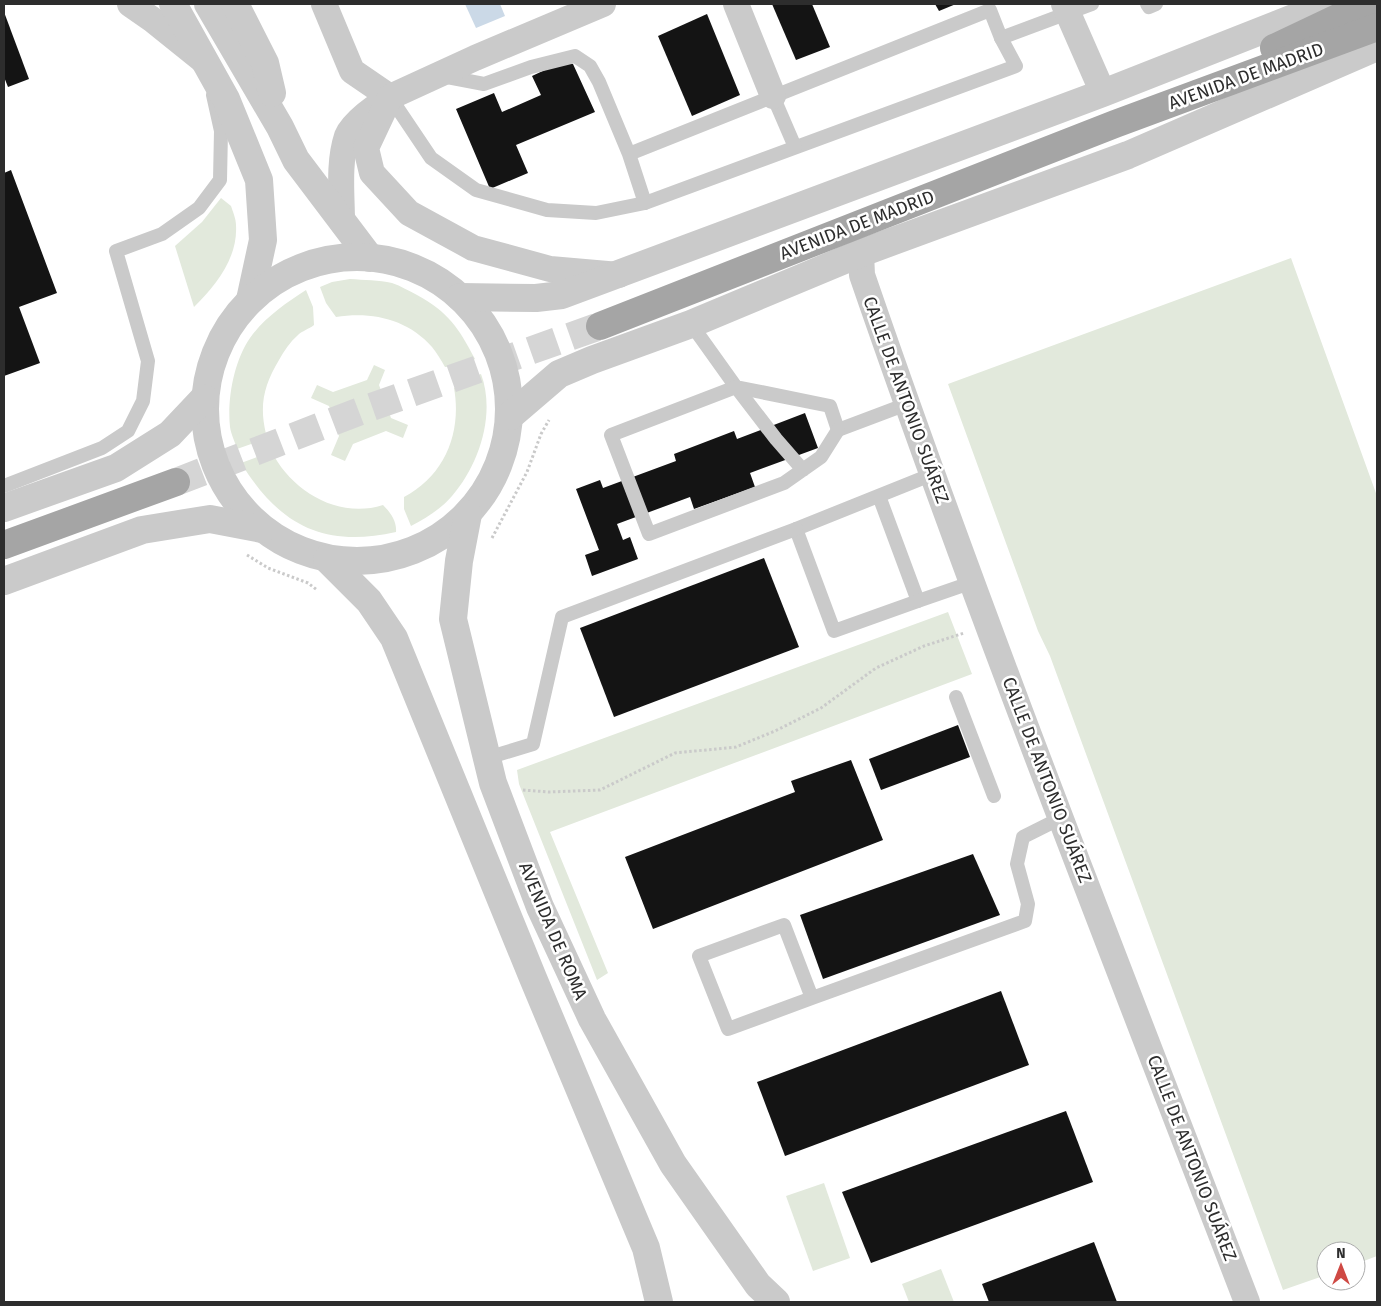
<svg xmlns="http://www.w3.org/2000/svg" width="1381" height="1306" font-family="'Fira Sans',sans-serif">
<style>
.green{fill:#e2e9dc}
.water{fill:#cbd9e7}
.building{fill:#141414}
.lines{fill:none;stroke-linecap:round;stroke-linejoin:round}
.primary-tunnel{stroke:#d5d5d5;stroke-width:28;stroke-dasharray:28 14;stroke-linecap:butt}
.path{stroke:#cacaca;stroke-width:3;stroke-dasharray:2.5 2.5;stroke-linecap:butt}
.service{stroke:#cacaca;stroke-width:14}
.minor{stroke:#cacaca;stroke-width:26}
.tertiary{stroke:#cacaca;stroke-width:28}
.primary{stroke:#a5a5a5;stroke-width:28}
.labels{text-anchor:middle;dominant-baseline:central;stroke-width:5;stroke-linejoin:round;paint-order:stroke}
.street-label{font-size:18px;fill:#2d2d2d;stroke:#fff}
</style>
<rect width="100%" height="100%" fill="#fff"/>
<g class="green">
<path d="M221 198 231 206C233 212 236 219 236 225 238 258 216 285 194 307L175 246 202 222Z"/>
<path d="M1291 258 1377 496V1256L1356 1264V1251H1326V1275L1283 1290 1050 656 1038 631 948 384Z"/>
<path d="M350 279C364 280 379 280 392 283 401 286 409 291 417 295 449 313 458 327 475 359L460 366 445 367C441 360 437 353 432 347 408 319 371 311 336 317L326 303 320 287 332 282Z"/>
<path d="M306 290 313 307 314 325C309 329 302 331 298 335 290 342 284 351 279 360 264 385 259 405 266 434L254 443 237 449C235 442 231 434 230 427 227 399 234 361 250 338 264 318 286 303 306 290Z"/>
<path d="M374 365 385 370 379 385 391 418 408 425 403 438 386 431 353 444 345 461 331 455 339 436 329 406 311 398 317 385 333 392 367 380Z"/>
<path d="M481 374C496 414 479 465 452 496 441 509 426 518 411 526L404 509V497C445 476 462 432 454 388L467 379Z"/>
<path d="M274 456C295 493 340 519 383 505 390 512 397 521 396 532 324 548 280 526 241 463L257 457Z"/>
<path d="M948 612 972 674 550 832 608 973 597 980 519 784 517 770Z"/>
<path d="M824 1183 850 1258 813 1271 786 1196Z"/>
<path d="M941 1269 954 1302H909L902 1284Z"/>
</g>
<path class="water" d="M465 4H500L505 16 476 28Z"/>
<g class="building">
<path d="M772 4H812L830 47 796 60Z"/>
<path d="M935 4H956L939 11Z"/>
<path d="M4 12 29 79 8 87 4 77Z"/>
<path d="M707 14 740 95 692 116 658 36Z"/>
<path d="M562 62 573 64 595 112 516 145 528 173 490 189 456 109 494 93 502 112 541 95 532 76Z"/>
<path d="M11 170 57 293 19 307 40 363 4 376V173Z"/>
<path d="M805 413 818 448 750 473 755 487 694 509 690 497 617 524 623 540 630 537 638 559 592 576 585 555 599 550 576 489 600 480 603 488 676 461 674 454 734 431 737 439Z"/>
<path d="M764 558 799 647 614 717 580 628Z"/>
<path d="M958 725 970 757 881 790 869 759Z"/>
<path d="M851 760 883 840 653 929 625 857 795 792 791 781Z"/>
<path d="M973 854 1000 915 823 979 800 915Z"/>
<path d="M1001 991 1029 1065 785 1156 757 1082Z"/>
<path d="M1066 1111 1093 1182 871 1263 842 1192Z"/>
<path d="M1094 1242 1117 1302H989L982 1284Z"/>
</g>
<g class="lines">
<path class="primary-tunnel" d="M176 482 363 410 600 326"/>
<g class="path">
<path d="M492 538 527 472 541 434 549 420"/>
<path d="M247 555 268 568 308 583 317 590"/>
<path d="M523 790 549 792 600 790 675 753 736 747 775 731 821 708 876 668 924 646 964 633"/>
</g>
<g class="service">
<path d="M1147 4 1149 7 1156 4"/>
<path d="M1001 38 1092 4"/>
<path d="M442 76 484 84 531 67 575 56 590 66 599 82 629 154 645 203 1016 66 1001 38 990 10 629 154"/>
<path d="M773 96 795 147"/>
<path d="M390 97 431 158 476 190 547 210 596 213 645 203"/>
<path d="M691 324 736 387 830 406 838 430 907 404"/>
<path d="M803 470 776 439 736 387 611 435 649 534 784 483 821 457 838 430"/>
<path d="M4 486 102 448 128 431 143 401 148 361 116 251 162 234 199 208 220 180 221 131 213 95"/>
<path d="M879 496 918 601 834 631 796 529 933 474"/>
<path d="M918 601 973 582"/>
<path d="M956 697 994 796"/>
<path d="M487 758 533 744 562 617 796 529"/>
<path d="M812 998 728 1029 699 956 784 925 812 998 1025 921 1028 904 1017 864 1023 837 1061 818"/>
</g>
<g class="minor">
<path d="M130 4 153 20 204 61"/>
<path d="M324 4 352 71 390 97C377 105 353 122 347 136 338 163 342 195 342 222"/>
<path d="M603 4 475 58 390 97 366 148 372 173 409 213 473 248 550 269 619 275"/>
<path d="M736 4 773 96"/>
<path d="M1064 4 1103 93"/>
<path d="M861 253 862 275C981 621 1116 961 1247 1302"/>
</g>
<g class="tertiary">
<path d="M173 4 226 99 259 180 263 240 250 300"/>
<path d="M208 4 280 127 296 160 370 258"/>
<path d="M235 4 265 63 272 93"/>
<circle cx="357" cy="409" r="152"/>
<path d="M460 297 536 298 562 295 1103 93 1329 4"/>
<path d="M510 416 559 374 592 360 691 324 861 253 1128 155 1377 47"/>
<path d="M4 508 116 468 170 434 204 398"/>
<path d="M468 514 459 561 453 619 493 783 540 907 592 1019 673 1164 758 1285 776 1302"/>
<path d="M327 559 369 601 394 638 533 978 646 1248 659 1302"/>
<path d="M4 581 142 530 210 519 262 529"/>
</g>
<g class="primary">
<path d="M1274 48 1367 4"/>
<path d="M600 326 1115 124 1377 27"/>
<path d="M4 545 176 482"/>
</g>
</g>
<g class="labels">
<g class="street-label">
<text transform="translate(1246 76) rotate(-20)">AVENIDA DE MADRID</text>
<text transform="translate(857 225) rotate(-21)">AVENIDA DE MADRID</text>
<text transform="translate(906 400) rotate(70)">CALLE DE ANTONIO SUÁREZ</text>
<text transform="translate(1047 780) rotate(69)">CALLE DE ANTONIO SUÁREZ</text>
<text transform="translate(553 931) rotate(67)">AVENIDA DE ROMA</text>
<text transform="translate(1192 1158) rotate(69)">CALLE DE ANTONIO SUÁREZ</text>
</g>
</g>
<rect width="1381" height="1306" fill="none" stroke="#2d2d2d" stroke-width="10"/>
<g transform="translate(1341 1266)"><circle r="24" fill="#ffffff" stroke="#ababab"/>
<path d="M0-4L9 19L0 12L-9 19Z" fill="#cf4944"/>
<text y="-8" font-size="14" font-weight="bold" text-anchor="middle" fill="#2d2d2d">N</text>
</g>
</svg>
